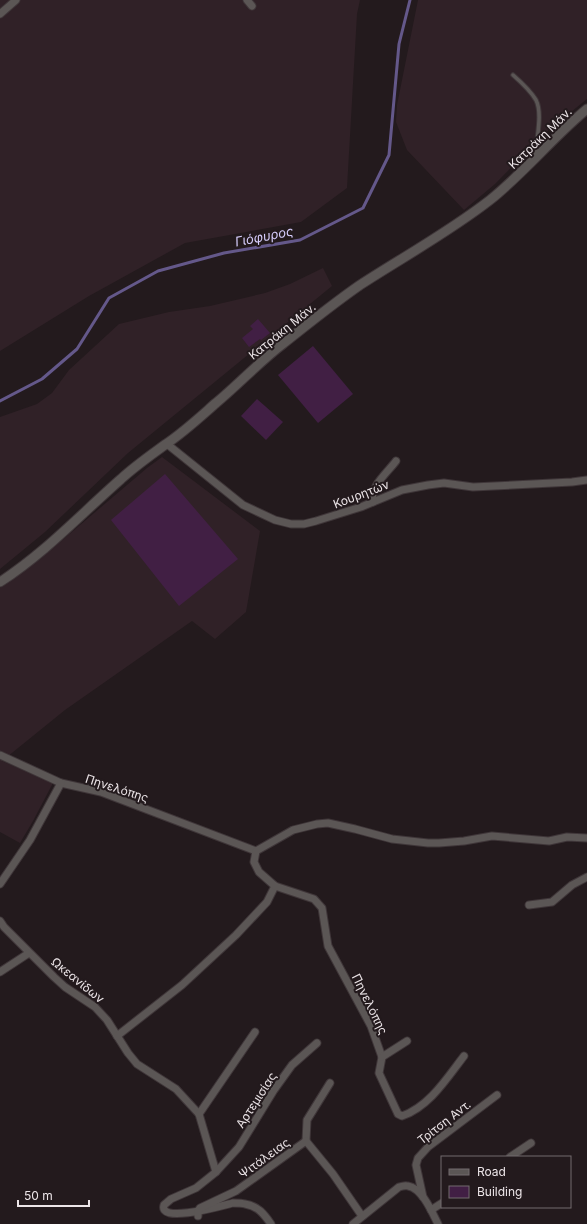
<svg xmlns="http://www.w3.org/2000/svg" width="587" height="1224" font-family="Inter,sans-serif">
<style>
.built{fill:#302127}
.lines{fill:none;stroke-linecap:round;stroke-linejoin:round}
.stream{stroke:#64588a;stroke-width:3}
.building{fill:#411f44}
.service-casing{stroke:#3f3639;stroke-width:5.5}
.minor-casing{stroke:#3f3639;stroke-width:9}
.tertiary-casing{stroke:#3f3639;stroke-width:11}
.service{stroke:#5b5655;stroke-width:3.5}
.minor{stroke:#5b5655;stroke-width:7}
.tertiary{stroke:#5b5655;stroke-width:9}
.labels{text-anchor:middle;dominant-baseline:central;stroke-width:4;stroke-linejoin:round;paint-order:stroke}
.street-label{font-size:12px;fill:#ece5e8;stroke:#231a1d}
.water-label{font-size:13px;font-style:italic;fill:#d6cdfc;stroke:#231a1d}
</style>
<rect width="100%" height="100%" fill="#231a1d"/>
<g class="built">
<path d="M0 0H360L357 14 347 188 301 222 185 243 89 296 0 351Z"/>
<path d="M418 0H587V99L545 133 495 184 464 210 407 150 396 122 397 105Z"/>
<path d="M323 268 332 286 128 453 45 532 0 569V417L37 404 52 393 69 370 119 324 169 312 210 306 265 293 290 284Z"/>
<path d="M162 457 260 531 246 612 215 639 192 621 65 710 2 761 53 783 33 821 20 843 0 832V588L40 559 147 468Z"/>
</g>
<g class="lines">
<path class="stream" d="M0 401 42 379 77 349 109 298 158 271 224 253 300 240 363 208 389 155 399 44 410 0"/>
</g>
<g class="building">
<path d="M258 319 270 333 261 340 260 339 249 347 242 338 253 329 250 326Z"/>
<path d="M313 346 353 394 318 423 278 375Z"/>
<path d="M257 399 283 422 266 440 241 416Z"/>
<path d="M165 474 238 559 179 606 111 520Z"/>
</g>
<g class="lines">
<defs>
<path id="service" d="M513 75C521 82 530 90 536 100 543 114 536 139 536 155"/>
<g id="minor">
<path d="M247 0 252 6"/>
<path d="M0 14 16 0"/>
<path d="M167 444 243 505 275 520 291 524H304L316 521 361 507 402 490 428 485 444 483 473 487 572 482 587 480"/>
<path d="M373 502C369 487 388 472 396 461"/>
<path d="M0 755 61 783 101 792 256 851"/>
<path d="M0 884 30 840 61 783"/>
<path d="M529 905 552 902 572 885 587 877"/>
<path d="M0 921 4 927 54 977 65 987 95 1007 107 1020 128 1053 137 1064 176 1089 199 1114 216 1172 196 1188 171 1199 164 1205C158 1224 221 1206 233 1203 237 1203 242 1203 245 1204 258 1206 264 1214 271 1224"/>
<path d="M0 972 29 953"/>
<path d="M117 1036 182 985 236 935 267 902 275 886"/>
<path d="M464 1056C447 1078 429 1107 402 1116L398 1114 379 1073 382 1057 371 1026 328 946 322 908 314 899 275 886 259 872 254 862 256 851 293 830 317 824 328 823 355 829 392 839 428 843H439L464 841 492 836 549 841 567 837 587 838"/>
<path d="M382 1057 407 1041"/>
<path d="M199 1114 255 1032"/>
<path d="M306 1141 307 1120 330 1083"/>
<path d="M510 1157 531 1143"/>
<path d="M216 1172 239 1147 274 1090 292 1065 317 1043"/>
<path d="M423 1197 416 1165 418 1158 428 1147 497 1095"/>
<path d="M431 1210 442 1203"/>
<path d="M198 1216V1211L200 1208 236 1191 306 1141 333 1174 362 1216"/>
<path d="M353 1224 399 1187C402 1186 405 1185 408 1186 422 1188 432 1212 438 1224"/>
</g>
<path id="tertiary" d="M0 582C45 553 81 514 121 479 135 466 151 455 166 444 184 432 200 417 216 403 239 384 260 361 284 343 309 323 334 303 360 285 403 257 449 232 490 200 525 172 553 137 587 109"/>
</defs>
<use href="#service" class="service-casing"/>
<use href="#minor" class="minor-casing"/>
<use href="#tertiary" class="tertiary-casing"/>
<use href="#service" class="service"/>
<use href="#minor" class="minor"/>
<use href="#tertiary" class="tertiary"/>
</g>
<g class="labels">
<g class="street-label">
<text transform="translate(540 138) rotate(-44)">Κατράκη Μάν.</text>
<text transform="translate(282 331) rotate(-39)">Κατράκη Μάν.</text>
<text transform="translate(361 494) rotate(-21)">Κουρητών</text>
<text transform="translate(117 788) rotate(18)">Πηνελόπης</text>
<text transform="translate(78 980) rotate(39)">Ωκεανίδων</text>
<text transform="translate(370 1004) rotate(64)">Πηνελόπης</text>
<text transform="translate(256 1100) rotate(-57)">Αρτεμισίας</text>
<text transform="translate(444 1122) rotate(-38)">Τρίτση Αντ.</text>
<text transform="translate(264 1158) rotate(-36)">Ψιτάλειας</text>
</g>
<g class="water-label">
<text transform="translate(264 236) rotate(-11)">Γιόφυρος</text>
</g>
</g>
<rect x="441" y="1156" width="130" height="52" fill="#231a1d" stroke="#736b6e"/>
<rect x="449" y="1169" width="20" height="6" fill="#5b5655" stroke="#736b6e"/>
<text x="477" y="1176" font-size="12" fill="#ece5e8">Road</text>
<rect x="449" y="1186" width="20" height="12" fill="#411f44" stroke="#736b6e"/>
<text x="477" y="1196" font-size="12" fill="#ece5e8">Building</text>
<path d="M18 1200v6h71v-6" fill="none" stroke="#ece5e8" stroke-width="2"/>
<text x="24" y="1200" font-size="12" fill="#ece5e8" stroke="#231a1d" stroke-width="3" paint-order="stroke">50 m</text>
</svg>
